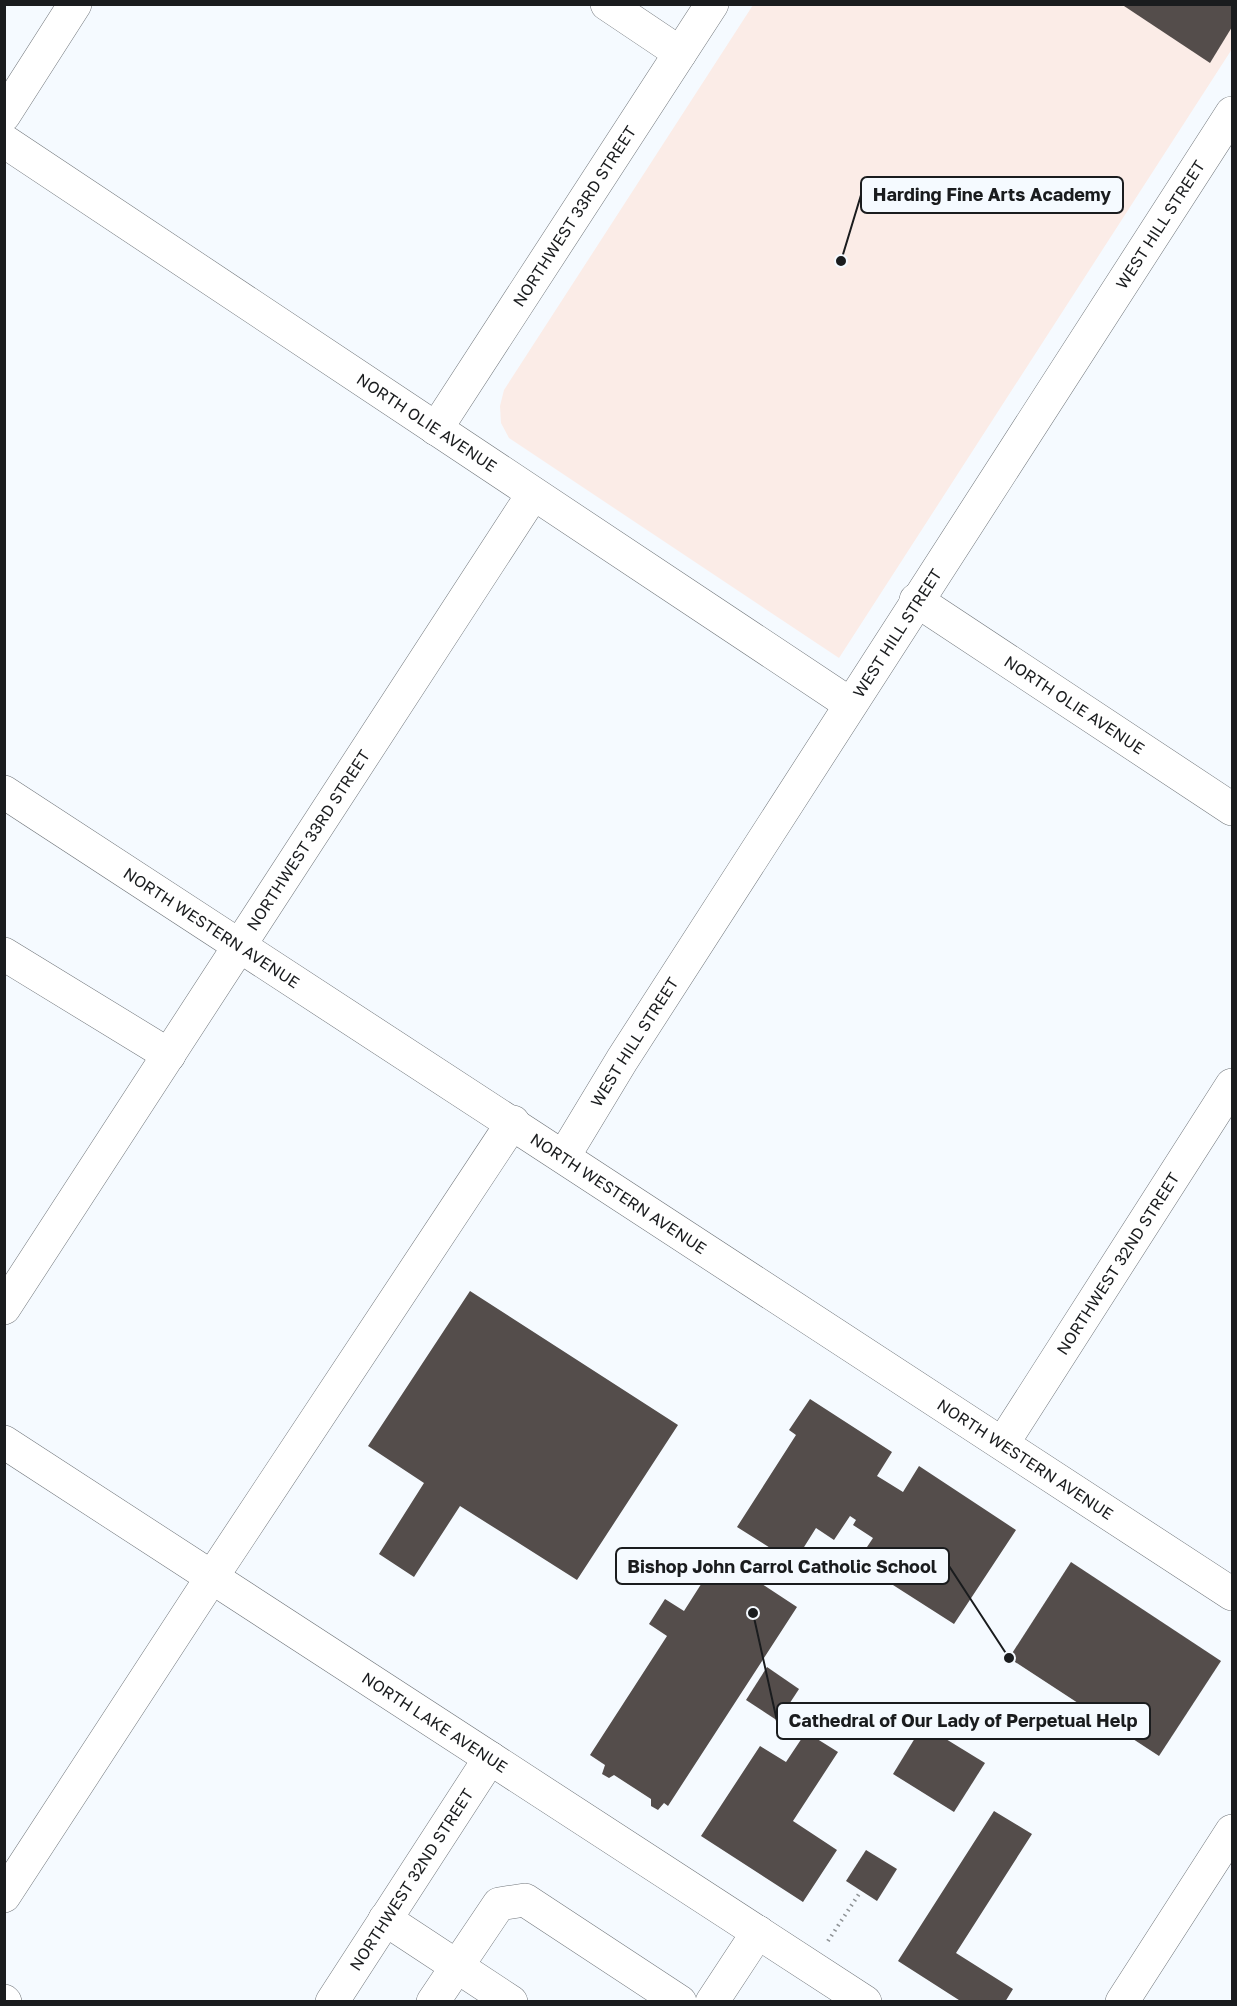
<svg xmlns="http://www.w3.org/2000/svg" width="1237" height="2006" font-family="'Golos Text',sans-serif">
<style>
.education{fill:#fbece7}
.building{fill:#544d4b}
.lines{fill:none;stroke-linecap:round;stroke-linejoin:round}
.minor-casing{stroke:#72777c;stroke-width:34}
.path{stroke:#8e9295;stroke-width:4;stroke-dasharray:1.5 4.5;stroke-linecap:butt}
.minor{stroke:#fff;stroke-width:33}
.labels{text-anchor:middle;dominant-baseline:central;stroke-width:6;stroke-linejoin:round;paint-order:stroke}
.street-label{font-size:16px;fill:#1a1c1e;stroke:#f5faff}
.leader{fill:none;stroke:#1a1c1e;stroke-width:2}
.callout-dot{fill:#1a1c1e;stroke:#f5faff;stroke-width:2}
.callout{fill:#f5faff;stroke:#1a1c1e;stroke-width:2}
.callout-label{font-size:18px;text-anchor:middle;font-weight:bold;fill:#1a1c1e}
</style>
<rect width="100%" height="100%" fill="#f5faff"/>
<path class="education" d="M753 5H1232V49L839 658 509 438 501 423 500 406 504 390Z"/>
<g class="building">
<path d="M1121 4H1232V27L1210 63Z"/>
<path d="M470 1291 678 1425 577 1580 460 1506 414 1577 379 1554 424 1483 368 1446Z"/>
<path d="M810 1399 892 1452 877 1476 882 1479 903 1492 919 1466 1016 1530 954 1624 857 1562 873 1538 853 1525 856 1520 850 1516 834 1540 816 1528 794 1563 737 1527 796 1435 789 1430Z"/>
<path d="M719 1556 797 1607 668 1806 664 1803 658 1810 651 1806V1799L614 1775 609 1778 602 1774 605 1765 590 1755 667 1636 649 1624 665 1599 684 1611Z"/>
<path d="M1071 1562 1221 1661 1159 1756 1009 1658Z"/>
<path d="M767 1667 799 1689 778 1721 746 1700Z"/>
<path d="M923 1725 985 1763 954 1812 893 1774Z"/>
<path d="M806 1732 838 1752 793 1821 837 1850 803 1902 701 1836 760 1746 786 1762Z"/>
<path d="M994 1811 1032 1834 956 1953 1013 1989 1005 2002H962L898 1961Z"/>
<path d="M866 1850 897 1869 877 1901 846 1881Z"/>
</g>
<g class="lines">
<defs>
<g id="minor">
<path d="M607 4 680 53"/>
<path d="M4 115 75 4"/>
<path id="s1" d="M4 141 850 704"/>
<path id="s2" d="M436 429 712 4"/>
<path id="s3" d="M916 600 1232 809"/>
<path id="s4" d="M4 792 1232 1594"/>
<path d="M4 954 169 1055"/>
<path id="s5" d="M564 1156 622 1060 1232 113"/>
<path id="s6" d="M4 1308 533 494"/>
<path id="s7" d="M4 1442 865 2002"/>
<path id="s8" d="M1003 1443 1232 1085"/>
<path d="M4 1896 212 1577 513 1122"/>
<path d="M385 1919 511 2002"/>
<path d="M4 2001 5 2002"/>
<path id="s9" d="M332 2002 490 1758"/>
<path d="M433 2002 499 1904 525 1900 680 2002"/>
<path d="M712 2002 758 1932"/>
<path d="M1122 2002 1232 1831"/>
</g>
</defs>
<use href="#minor" class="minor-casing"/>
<path class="path" d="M828 1941 861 1891"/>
<use href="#minor" class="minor"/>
</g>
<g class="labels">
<g class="street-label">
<text stroke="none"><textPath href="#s2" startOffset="254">NORTHWEST 33RD STREET</textPath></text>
<text stroke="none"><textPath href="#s5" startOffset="1106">WEST HILL STREET</textPath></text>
<text stroke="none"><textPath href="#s1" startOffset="508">NORTH OLIE AVENUE</textPath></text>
<text stroke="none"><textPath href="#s5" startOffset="620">WEST HILL STREET</textPath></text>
<text stroke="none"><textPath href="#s3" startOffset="190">NORTH OLIE AVENUE</textPath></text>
<text stroke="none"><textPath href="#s6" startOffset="558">NORTHWEST 33RD STREET</textPath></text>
<text stroke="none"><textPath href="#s4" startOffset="248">NORTH WESTERN AVENUE</textPath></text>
<text stroke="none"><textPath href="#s5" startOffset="134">WEST HILL STREET</textPath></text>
<text stroke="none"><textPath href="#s4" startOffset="734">NORTH WESTERN AVENUE</textPath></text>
<text stroke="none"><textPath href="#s8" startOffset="213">NORTHWEST 32ND STREET</textPath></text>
<text stroke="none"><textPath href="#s4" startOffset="1220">NORTH WESTERN AVENUE</textPath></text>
<text stroke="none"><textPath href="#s7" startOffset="514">NORTH LAKE AVENUE</textPath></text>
<text stroke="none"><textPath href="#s9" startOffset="146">NORTHWEST 32ND STREET</textPath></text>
</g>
</g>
<path class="leader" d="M841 261L861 195M1009 1658L949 1566M753 1613L777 1721"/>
<g class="callout-dot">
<circle cx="841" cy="261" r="6"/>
<circle cx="1009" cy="1658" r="6"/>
<circle cx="753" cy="1613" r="6"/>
</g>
<g class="callout">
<rect x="861" y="177" width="262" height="36" rx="6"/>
<rect x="616" y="1548" width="333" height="36" rx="6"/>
<rect x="777" y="1703" width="373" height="36" rx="6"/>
</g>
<g class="callout-label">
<text x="992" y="201">Harding Fine Arts Academy</text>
<text x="782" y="1573">Bishop John Carrol Catholic School</text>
<text x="963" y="1727">Cathedral of Our Lady of Perpetual Help</text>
</g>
<rect width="1237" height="2006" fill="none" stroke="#1a1c1e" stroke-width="12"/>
</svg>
